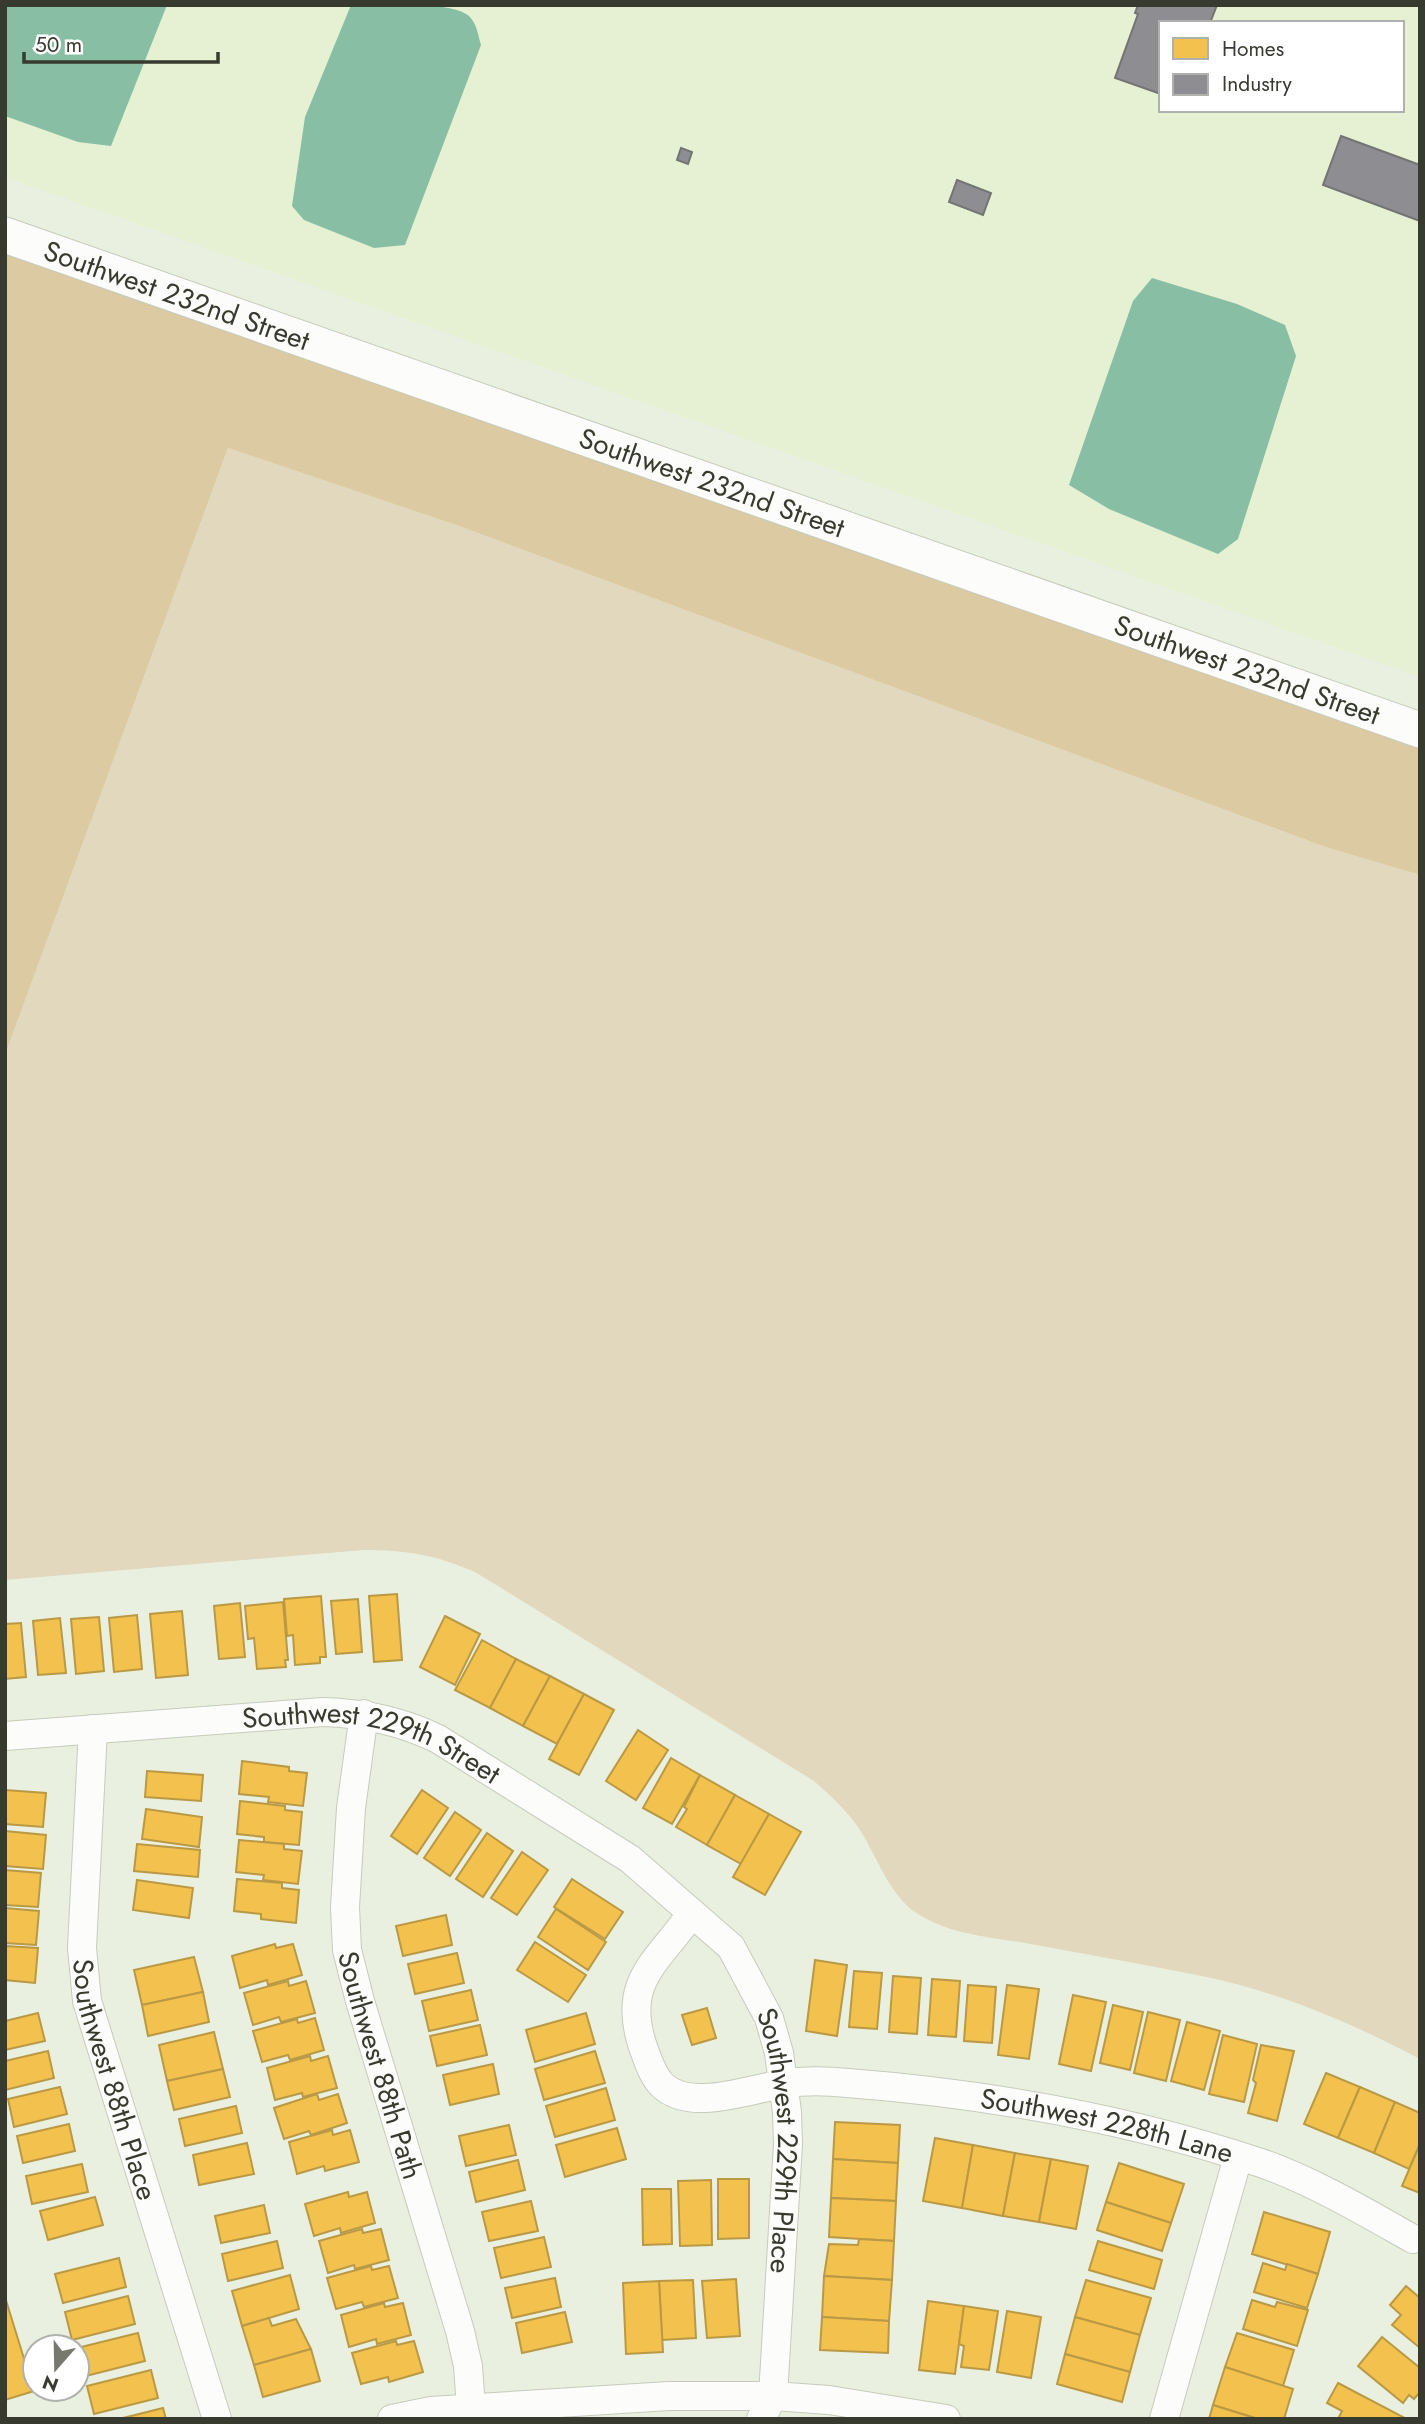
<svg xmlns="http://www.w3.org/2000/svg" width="1425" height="2424" font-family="Jost,sans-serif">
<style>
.built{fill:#e6f0d2;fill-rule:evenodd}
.green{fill:#e2d8bd}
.forest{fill:#dccba2}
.water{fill:#87bea4}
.homes{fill:#f2c14e;stroke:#ba9945;stroke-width:2}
.industry{fill:#8d8d92;stroke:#737474;stroke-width:2}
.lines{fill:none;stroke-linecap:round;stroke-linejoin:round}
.minor-casing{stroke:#c6cbbd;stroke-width:30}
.tertiary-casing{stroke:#c6cbbd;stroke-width:37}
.minor{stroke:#fcfdfa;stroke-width:28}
.tertiary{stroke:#fcfdfa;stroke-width:35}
.labels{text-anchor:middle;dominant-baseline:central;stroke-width:7;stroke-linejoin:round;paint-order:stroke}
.street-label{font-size:28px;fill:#373b2f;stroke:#fff}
</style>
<rect width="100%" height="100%" fill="#eaf0df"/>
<path class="built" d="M5 5H1420V677L5 177ZM1161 23H1402V110H1161Z"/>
<path class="green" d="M228 448 456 525 1325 847 1420 875V2059C1348 2021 1272 1989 1192 1974 1136 1963 1080 1953 1025 1943 989 1937 949 1934 918 1914 888 1895 877 1855 858 1827 846 1810 830 1795 814 1781L475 1572C436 1555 406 1550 364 1550L5 1580V1055Z"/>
<path class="forest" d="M5 250 1420 747V875L1325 847 456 525 228 448 5 1055Z"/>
<g class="water">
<path d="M5 5H167L111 146 78 142 5 116Z"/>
<path d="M351 5C376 5 451 0 469 16 477 24 478 35 481 45L405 245 374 248 304 220 292 206 305 117Z"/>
<path d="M1152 278 1237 304 1285 325 1296 356 1238 539 1218 554 1109 509 1069 485 1133 301Z"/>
</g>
<g class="homes">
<path d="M397 1594 402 1660 374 1662 369 1596Z"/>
<path d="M321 1596 326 1657H320V1663L295 1665 293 1635 287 1636 284 1599Z"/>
<path d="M358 1599 362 1652 336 1654 331 1601Z"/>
<path d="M283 1602 288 1660H285L286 1667 257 1669 254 1638 248 1639 245 1606Z"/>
<path d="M240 1603 245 1657 219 1659 214 1606Z"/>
<path d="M182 1611 188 1675 156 1678 150 1614Z"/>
<path d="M137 1615 142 1669 114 1672 109 1618Z"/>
<path d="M445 1616 480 1634 455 1685 420 1667Z"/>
<path d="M99 1617 104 1671 76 1674 71 1619Z"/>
<path d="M60 1618 66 1673 38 1675 33 1621Z"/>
<path d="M21 1623 26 1677 5 1679V1624Z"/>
<path d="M482 1640 516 1659 490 1708 455 1690Z"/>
<path d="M516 1659 550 1676 523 1726 490 1708Z"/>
<path d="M550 1676 584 1694 557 1744 523 1726Z"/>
<path d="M584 1694 614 1710 579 1775 549 1759Z"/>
<path d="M638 1730 668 1750 636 1800 606 1781Z"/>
<path d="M671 1758 700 1775 672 1824 643 1808Z"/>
<path d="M242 1761 289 1767V1771L307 1773 303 1806 268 1802 269 1797 239 1794Z"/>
<path d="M147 1771 203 1775 201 1801 145 1797Z"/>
<path d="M700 1775 735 1795 707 1845 676 1827 687 1809 684 1807Z"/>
<path d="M5 1790 46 1793 43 1827 5 1824Z"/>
<path d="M422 1790 448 1808 417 1854 391 1836Z"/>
<path d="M735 1795 769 1814 741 1864 707 1845Z"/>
<path d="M240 1801 285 1806V1810L302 1812 299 1845 264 1842V1837L237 1834Z"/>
<path d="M146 1809 202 1817 199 1847 142 1839Z"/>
<path d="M455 1812 481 1830 450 1876 424 1858Z"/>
<path d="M769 1814 801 1832 765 1895 733 1877Z"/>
<path d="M5 1831 46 1835 43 1869 5 1866Z"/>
<path d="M487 1833 513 1851 483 1897 456 1879Z"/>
<path d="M239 1840 284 1844V1849L302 1851 298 1884 263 1880 264 1875 236 1872Z"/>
<path d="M137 1844 200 1850 198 1877 134 1871Z"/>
<path d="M522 1852 548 1870 517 1915 491 1898Z"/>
<path d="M5 1870 41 1873 38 1907 5 1905Z"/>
<path d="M237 1879 282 1883V1888L299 1890 296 1923 261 1919V1914L234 1911Z"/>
<path d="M572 1879 623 1912 605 1939 554 1907Z"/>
<path d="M137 1880 193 1888 189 1918 133 1910Z"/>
<path d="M5 1908 39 1911 36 1945 5 1943Z"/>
<path d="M556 1909 606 1942 588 1970 538 1937Z"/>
<path d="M446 1915 452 1945 403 1956 396 1926Z"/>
<path d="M535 1942 586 1975 568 2002 517 1970Z"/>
<path d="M275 1944 276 1948 293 1944 302 1975 268 1985 267 1980 240 1988 232 1956Z"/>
<path d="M5 1946 38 1948 35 1983 5 1980Z"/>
<path d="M457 1953 464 1983 415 1994 408 1964Z"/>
<path d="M194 1957 203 1992 142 2005 134 1970Z"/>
<path d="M815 1960 847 1965 837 2036 806 2031Z"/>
<path d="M854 1971 882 1973 877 2029 849 2027Z"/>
<path d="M893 1976 921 1978 917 2034 889 2032Z"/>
<path d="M932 1979 960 1981 956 2037 928 2035Z"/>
<path d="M288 1981 289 1986 306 1981 315 2013 281 2022 279 2017 253 2025 244 1993Z"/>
<path d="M968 1985 996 1987 992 2043 964 2041Z"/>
<path d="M1007 1985 1039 1989 1029 2059 998 2055Z"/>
<path d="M471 1990 478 2020 429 2031 422 2001Z"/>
<path d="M203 1992 209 2022 148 2036 142 2005Z"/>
<path d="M1073 1995 1106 2002 1091 2071 1059 2064Z"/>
<path d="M1113 2005 1143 2012 1130 2070 1100 2063Z"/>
<path d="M707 2008 716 2038 692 2045 682 2015Z"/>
<path d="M1148 2012 1180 2020 1166 2081 1134 2073Z"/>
<path d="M38 2013 45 2041 5 2050V2021Z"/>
<path d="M586 2013 595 2044 535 2062 526 2030Z"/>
<path d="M315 2018 324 2050 290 2060 288 2055 262 2062 253 2031 297 2019 298 2023Z"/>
<path d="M1187 2022 1220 2031 1204 2090 1171 2081Z"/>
<path d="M480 2025 487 2055 437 2066 430 2036Z"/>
<path d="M214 2032 223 2069 167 2081 159 2045Z"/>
<path d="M1223 2035 1257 2044 1244 2102 1209 2094Z"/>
<path d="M1261 2045 1294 2051 1277 2121 1248 2113 1256 2083 1253 2080Z"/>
<path d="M48 2051 54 2078 5 2090V2061Z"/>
<path d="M595 2051 605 2083 544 2100 535 2069Z"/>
<path d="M310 2056 311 2061 328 2056 337 2088 303 2097 302 2093 275 2100 267 2068Z"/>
<path d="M493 2064 499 2094 450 2105 443 2075Z"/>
<path d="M223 2069 230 2097 174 2110 167 2081Z"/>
<path d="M1326 2073 1360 2087 1338 2138 1304 2124Z"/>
<path d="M60 2087 67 2114 14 2127 8 2099Z"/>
<path d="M1360 2087 1395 2102 1374 2153 1338 2138Z"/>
<path d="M606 2088 615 2120 555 2137 546 2106Z"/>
<path d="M317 2094 319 2100 338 2094 347 2123 311 2135 309 2131 284 2139 274 2108Z"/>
<path d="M1395 2102 1420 2113V2144L1409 2169 1374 2153Z"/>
<path d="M236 2106 242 2133 185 2146 179 2119Z"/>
<path d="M835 2122 900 2125 898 2163 833 2159Z"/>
<path d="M69 2124 75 2151 23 2163 17 2136Z"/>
<path d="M509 2125 516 2155 466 2166 459 2136Z"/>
<path d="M617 2128 626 2159 565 2177 556 2145Z"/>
<path d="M332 2130 333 2135 350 2130 359 2162 325 2171 324 2166 297 2174 289 2142Z"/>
<path d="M935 2138 973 2145 962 2208 923 2201Z"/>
<path d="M247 2143 254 2174 199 2185 193 2155Z"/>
<path d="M1420 2144V2193L1402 2186Z"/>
<path d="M973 2145 1015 2153 1003 2216 962 2208Z"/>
<path d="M1015 2153 1051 2159 1039 2222 1003 2216Z"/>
<path d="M833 2159 898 2163 896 2201 831 2198Z"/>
<path d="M1051 2159 1088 2166 1076 2229 1039 2222Z"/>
<path d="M518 2160 525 2190 476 2202 469 2172Z"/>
<path d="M1119 2163 1184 2184 1171 2223 1106 2202Z"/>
<path d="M82 2164 88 2192 32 2204 26 2176Z"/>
<path d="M718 2179H749V2238L718 2239Z"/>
<path d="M711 2180 712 2245 680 2246 678 2181Z"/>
<path d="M642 2189H671L672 2244 643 2245Z"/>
<path d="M348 2192 349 2197 367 2192 375 2223 341 2233 340 2228 314 2236 305 2204Z"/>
<path d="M95 2197 103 2225 48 2240 40 2211Z"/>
<path d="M831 2198 896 2201 894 2241 829 2237Z"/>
<path d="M531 2201 538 2231 489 2241 482 2212Z"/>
<path d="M1106 2202 1171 2223 1162 2251 1097 2230Z"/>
<path d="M264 2205 270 2233 221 2243 215 2216Z"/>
<path d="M1264 2212 1330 2232 1318 2274 1252 2254Z"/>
<path d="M362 2229 363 2233 381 2229 389 2260 355 2269 354 2265 328 2273 319 2241Z"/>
<path d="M544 2237 551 2267 501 2278 494 2248Z"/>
<path d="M859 2239 894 2241 892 2280 824 2276 829 2244 858 2245Z"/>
<path d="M277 2241 283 2268 228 2281 222 2254Z"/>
<path d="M1098 2241 1162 2260 1154 2289 1089 2270Z"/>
<path d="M119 2258 126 2287 63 2303 55 2274Z"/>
<path d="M1263 2263 1285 2270 1287 2264 1318 2274 1307 2308 1254 2292Z"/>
<path d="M371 2266 372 2270 389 2266 398 2298 364 2307 362 2302 336 2309 327 2278Z"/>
<path d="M290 2275 299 2309 242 2326 232 2291Z"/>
<path d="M824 2276 892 2280 889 2321 822 2317Z"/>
<path d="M555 2278 561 2307 512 2318 505 2288Z"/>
<path d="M736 2279 740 2336 707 2338 702 2281Z"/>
<path d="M693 2280 696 2338 662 2340 659 2281Z"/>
<path d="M1086 2280 1151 2298 1140 2335 1075 2317Z"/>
<path d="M659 2281 663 2352 626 2354 623 2283Z"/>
<path d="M1406 2286 1420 2298V2348L1392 2325 1401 2315 1390 2305Z"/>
<path d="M128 2296 135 2324 72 2340 65 2312Z"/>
<path d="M5 2297 34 2391 5 2400Z"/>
<path d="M1252 2300 1275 2307 1277 2302 1308 2310 1297 2346 1243 2329Z"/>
<path d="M928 2301 964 2306 955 2374 919 2370Z"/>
<path d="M384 2303 385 2307 403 2303 411 2335 377 2344 376 2339 349 2347 341 2315Z"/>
<path d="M964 2306 998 2311 989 2370 961 2367 964 2346 959 2344Z"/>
<path d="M1007 2311 1041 2317 1031 2378 997 2372Z"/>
<path d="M565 2312 572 2342 522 2353 516 2323Z"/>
<path d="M822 2317 889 2321 888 2353 820 2350Z"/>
<path d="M1075 2317 1140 2335 1130 2372 1065 2354Z"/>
<path d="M269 2318 272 2326 296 2319 311 2349 254 2365 242 2326Z"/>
<path d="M138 2333 145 2361 82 2377 77 2348Z"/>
<path d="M1237 2333 1294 2350 1283 2386 1225 2367Z"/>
<path d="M1382 2337 1420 2368V2392L1414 2399 1409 2395 1403 2403 1358 2366Z"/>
<path d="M396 2341 397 2345 414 2341 423 2372 389 2382 388 2377 361 2384 352 2353Z"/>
<path d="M311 2349 320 2381 263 2397 254 2365Z"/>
<path d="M1065 2354 1130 2372 1122 2402 1057 2384Z"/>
<path d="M1225 2367 1293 2389 1284 2419H1258L1213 2405Z"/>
<path d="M151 2370 158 2398 94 2414 87 2386Z"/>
<path d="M1338 2383 1405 2418V2419H1338L1342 2411 1327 2403Z"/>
<path d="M1213 2405 1258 2419H1209Z"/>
<path d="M163 2408 166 2419H119Z"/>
</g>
<g class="industry">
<path d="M1138 5H1217L1210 23H1161V94L1115 78 1138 14 1135 13Z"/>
<path d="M1341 136 1420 165V221L1323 185Z"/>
<path d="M681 148 692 152 688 164 677 160Z"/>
<path d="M957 180 991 193 983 215 949 202Z"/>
</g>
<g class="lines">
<defs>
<g id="minor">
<path id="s1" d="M364 1714 351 1808 345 1907 347 1950 360 2001 460 2331 468 2366 471 2408"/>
<path id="s2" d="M93 1729 82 1948 87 2001 217 2419"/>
<path id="s3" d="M5 1736 323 1712C364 1713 401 1721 438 1739L630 1859 731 1947 769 2018 779 2053 787 2112 788 2144 773 2396 761 2419"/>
<path id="s4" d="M692 1913C657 1963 621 1981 643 2047 648 2060 652 2075 662 2085 691 2113 751 2088 784 2084 805 2080 827 2081 848 2083 989 2094 1127 2118 1261 2163 1313 2181 1365 2212 1413 2239"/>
<path d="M392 2419 431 2411 669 2396H773L829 2400 946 2419"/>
<path d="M1164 2419 1238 2157"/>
</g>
<g id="tertiary">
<path id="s5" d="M5 235 1420 730"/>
</g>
</defs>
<use href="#minor" class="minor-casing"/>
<use href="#tertiary" class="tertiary-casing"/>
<use href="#minor" class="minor"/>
<use href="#tertiary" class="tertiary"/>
</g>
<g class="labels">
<g class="street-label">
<text stroke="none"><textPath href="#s5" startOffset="182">Southwest 232nd Street</textPath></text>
<text stroke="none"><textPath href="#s5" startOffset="749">Southwest 232nd Street</textPath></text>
<text stroke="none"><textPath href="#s5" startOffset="1316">Southwest 232nd Street</textPath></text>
<text stroke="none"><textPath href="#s3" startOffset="373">Southwest 229th Street</textPath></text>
<text stroke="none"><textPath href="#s1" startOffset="357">Southwest 88th Path</textPath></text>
<text stroke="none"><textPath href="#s2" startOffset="355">Southwest 88th Place</textPath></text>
<text stroke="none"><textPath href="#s4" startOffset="648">Southwest 228th Lane</textPath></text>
<text stroke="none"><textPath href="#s3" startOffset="1003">Southwest 229th Place</textPath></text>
</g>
</g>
<rect width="1425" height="2424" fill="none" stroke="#373b2f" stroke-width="14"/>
<rect x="1159" y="21" width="245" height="91" fill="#ffffff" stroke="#afb1ac" stroke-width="2"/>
<rect x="1173" y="38" width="35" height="21" fill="#f2c14e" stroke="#afb1ac" stroke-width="2"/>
<text x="1222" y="56" font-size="21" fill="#373b2f">Homes</text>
<rect x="1173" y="74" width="35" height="21" fill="#8d8d92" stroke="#afb1ac" stroke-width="2"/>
<text x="1222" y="91" font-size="21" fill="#373b2f">Industry</text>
<g transform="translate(56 2368) rotate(200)"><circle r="33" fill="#ffffff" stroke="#afb1ac" stroke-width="2"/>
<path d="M0-5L12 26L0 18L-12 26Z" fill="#767a6d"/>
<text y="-10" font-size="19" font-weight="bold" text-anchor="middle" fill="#373b2f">N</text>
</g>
<path d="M24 52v10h194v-10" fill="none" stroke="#373b2f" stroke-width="3.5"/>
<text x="35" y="52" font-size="21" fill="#373b2f" stroke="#ffffff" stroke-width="5" paint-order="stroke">50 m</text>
</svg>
